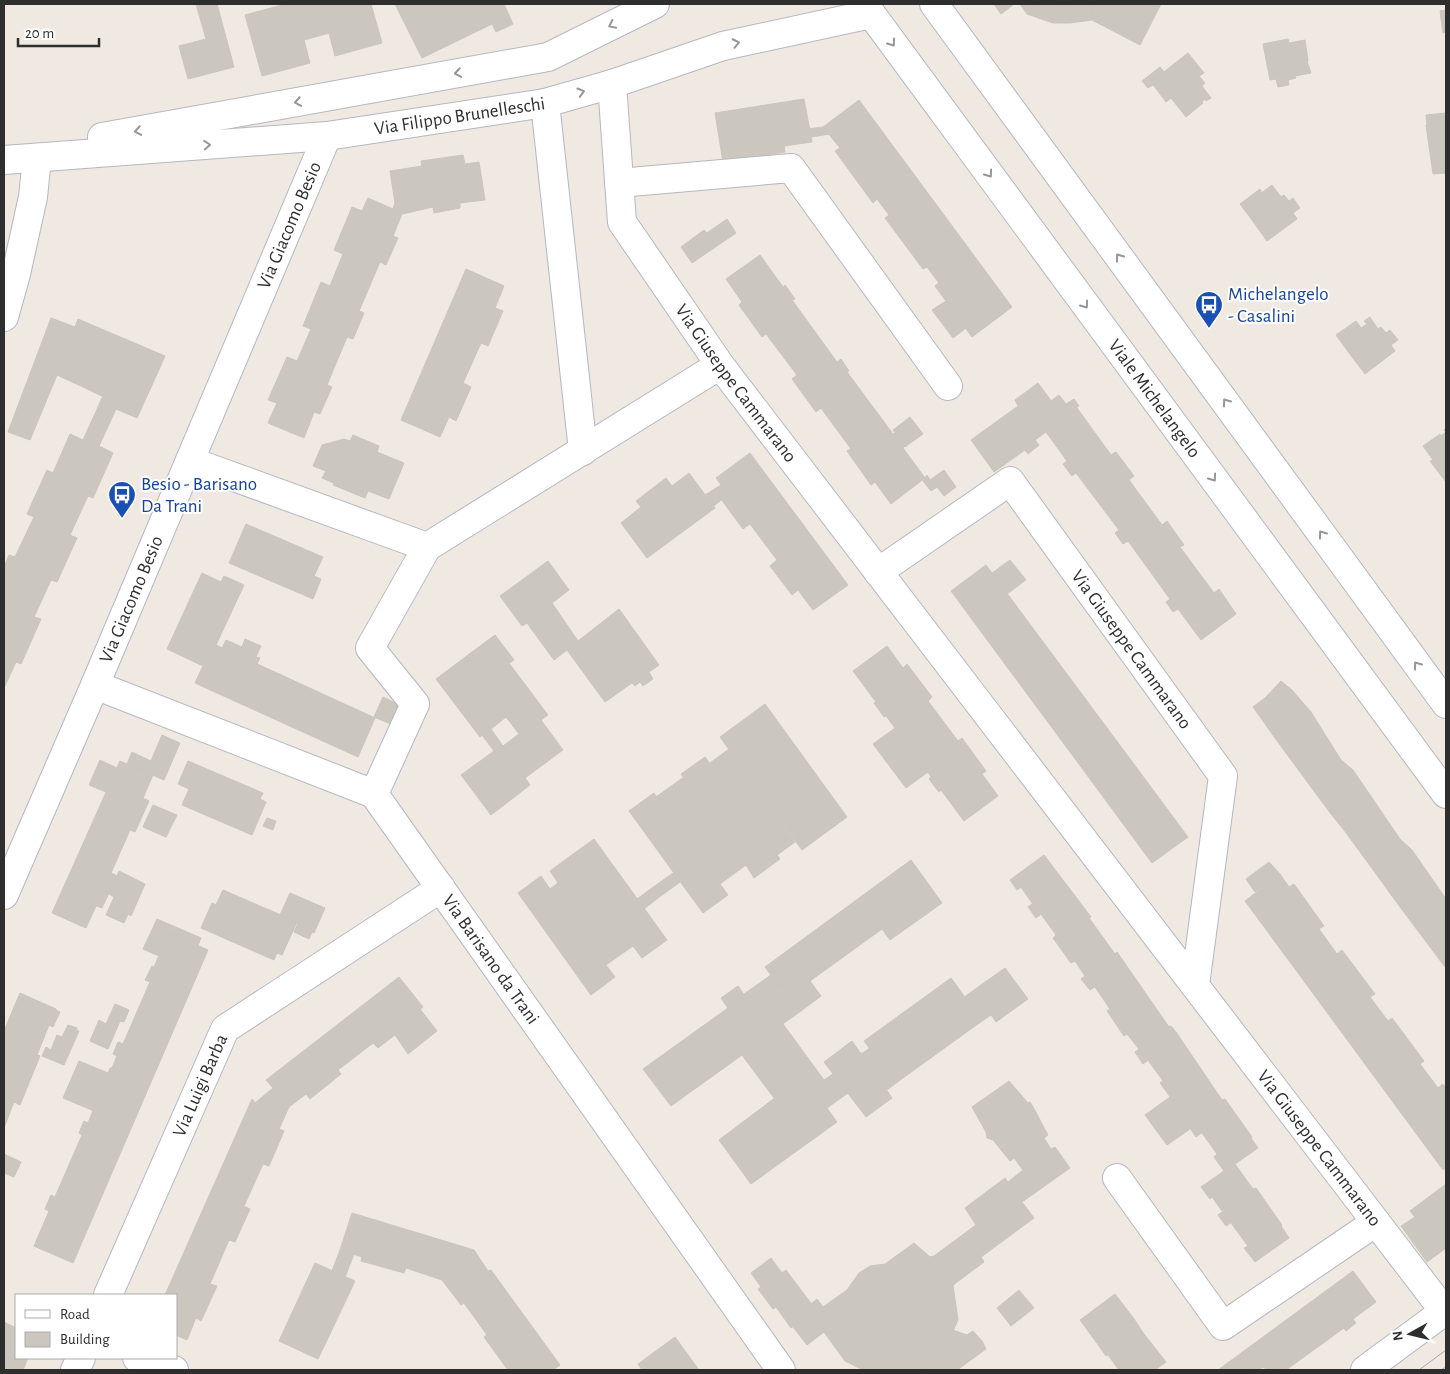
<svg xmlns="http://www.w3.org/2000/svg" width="1450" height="1374" font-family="'Alegreya Sans',sans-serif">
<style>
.building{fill:#cbc7bf;stroke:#cbc5ba;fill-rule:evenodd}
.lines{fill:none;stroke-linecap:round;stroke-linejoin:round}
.minor-casing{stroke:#b4b7c1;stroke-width:30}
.minor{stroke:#fff;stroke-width:28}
.tram{stroke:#a3a6b8;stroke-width:1}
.oneway{stroke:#969696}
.labels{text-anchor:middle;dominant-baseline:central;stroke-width:4;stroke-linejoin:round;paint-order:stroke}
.street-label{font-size:19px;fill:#2e2e2e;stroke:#fff}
.transit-label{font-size:19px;fill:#164399;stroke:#fff;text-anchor:start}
</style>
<rect width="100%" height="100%" fill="#efe9e1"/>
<g class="building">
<path d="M196 4H217L234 67 188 79 179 46 206 39Z"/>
<path d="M286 4H371L382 43 335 56 329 33 304 40 310 63 262 76 245 15Z"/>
<path d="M395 4H504L513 24 496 32 492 24 422 58Z"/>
<path d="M994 4H1013V5L1001 14Z"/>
<path d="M1020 4H1037L1027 14Z"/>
<path d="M1037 4H1052L1053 23 1027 14Z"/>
<path d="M1069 4 1070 23H1053V5Z"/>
<path d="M1069 4H1092V20L1070 23Z"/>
<path d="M1092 4H1161L1140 45 1092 20Z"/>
<path d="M1446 10V32L1443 33 1440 11Z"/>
<path d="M1288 39 1289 43 1305 40 1308 61H1307L1311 73 1295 76 1296 78 1288 80 1289 85 1278 87 1276 79 1270 80 1263 44Z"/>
<path d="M1188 53 1204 73 1199 76 1205 83 1202 86 1211 98 1206 101 1205 99 1202 102 1203 103 1186 117 1171 98 1166 102 1151 82Z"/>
<path d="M1160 67 1164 72 1151 82 1153 85 1148 88 1142 81Z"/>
<path d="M804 99 812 142 784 146 785 152 723 162 715 113Z"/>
<path d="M859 100 1012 307 972 337 935 286 939 283 927 267 923 269 885 218 889 215 877 199 873 203 835 151 840 148 823 127Z"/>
<path d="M1446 113V117L1436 118 1437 124 1427 125 1426 115Z"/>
<path d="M1446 117V173L1433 174 1426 125 1437 124 1436 118Z"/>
<path d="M823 127 830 134 811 137 808 129Z"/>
<path d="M463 155 465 164 479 162 485 200 460 203V208L434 213 433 207 402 214 393 236 398 238 386 265 380 262 359 311 364 313 353 339 347 337 327 385 332 387 320 414 314 412 304 438 268 423 277 403 268 400 287 357 297 361 311 329 303 326 321 282 330 286 343 254 334 250 352 207 362 211 368 198 393 209 395 203 390 171 422 166 421 161Z"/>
<path d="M1272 185 1281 197 1284 195 1289 201 1293 198 1300 208 1293 213 1297 219 1267 241 1252 220 1255 218 1246 205Z"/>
<path d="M1260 189 1262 193 1246 205 1255 218 1252 220 1240 204Z"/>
<path d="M727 219 736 233 692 263 681 247 704 230 707 233Z"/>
<path d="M760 255 783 287 785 285 795 299 792 300 837 362 841 359 849 371 847 372 893 434 895 433 905 446 903 448 925 478 891 504 875 482 871 485 847 451 851 449 821 408 816 412 792 379 797 375 766 334 762 337 739 305 742 302 726 279Z"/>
<path d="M466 269 504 286 495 308 503 311 488 346 481 343 463 383 471 387 456 421 449 417 440 437 401 420Z"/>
<path d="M946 301 966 328 953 338 932 310Z"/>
<path d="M1370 317 1378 329 1381 327 1386 333 1390 330 1398 340 1391 345 1395 351 1365 374 1349 353 1352 350 1343 337 1359 325 1361 328 1367 324 1364 321Z"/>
<path d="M51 318 75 327 78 319 165 356 157 374 117 357 119 352 74 334 30 440 8 432Z"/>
<path d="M1356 321 1359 325 1343 337 1352 350 1349 353 1336 335Z"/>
<path d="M74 334 119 352 117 357 157 374 137 418 116 409 99 446 113 453 93 498 88 496 70 535 77 538 57 582 51 580 34 617 41 619 21 664 16 662 4 688V567L9 555 15 557 34 517 27 514 47 470 53 473 70 434 83 440 103 396 106 398 114 381 91 371 83 387 57 375Z"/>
<path d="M91 371 114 381 106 398 83 387Z"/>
<path d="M1038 383 1063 417 1077 408 1111 455 1116 452 1134 476 1129 480 1162 525 1167 521 1184 545 1180 547 1214 593 1219 589 1236 614 1201 640 1178 609 1173 612 1166 602 1170 599 1128 541 1123 544 1115 533 1119 530 1076 473 1072 476 1063 464 1067 461 1046 432 1035 440 1039 445 1028 454 1025 450 994 472 971 440 1018 406 1015 400Z"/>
<path d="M1059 395 1066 404 1074 399 1079 406 1063 417 1051 401Z"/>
<path d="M910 417 923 434 905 447 893 430Z"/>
<path d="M1446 428V482L1430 461 1433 460 1423 446 1440 434 1441 436 1446 432 1444 430Z"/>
<path d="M353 435 379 446 377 452 404 463 389 499 368 491 365 498 333 485 334 483 322 478 326 471 313 466 322 445 344 439 350 441Z"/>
<path d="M750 453 848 585 813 610 798 590 792 595 770 566 777 560 750 524 743 529 721 499 728 494 716 478Z"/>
<path d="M944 470 956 487 944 496 937 487 931 491 923 481 927 475 930 480Z"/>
<path d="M689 473 715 508 647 558 621 523 641 507 636 501 666 478 672 486Z"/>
<path d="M721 485 728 494 714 506 705 495Z"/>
<path d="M246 524 323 557 314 576 321 579 313 599 229 563Z"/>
<path d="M1010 560 1026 580 1007 594 992 573Z"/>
<path d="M548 561 569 590 552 603 578 641 619 609 659 665 649 672 653 679 643 686 640 682 635 686 632 683 605 702 567 650 554 660 527 623 522 626 500 596Z"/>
<path d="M986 565 1188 837 1152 863 951 591Z"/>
<path d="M202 573 221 582 224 576 244 585 216 645 375 718 358 757 195 683 203 666 167 649Z"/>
<path d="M495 635 514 660 486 680 468 655Z"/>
<path d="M245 639 261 646 256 657 260 658 257 664 222 648 226 640 242 647Z"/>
<path d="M887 646 903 668 907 664 932 697 928 701 958 741 962 738 986 771 982 774 998 796 964 821 941 790 939 792 929 779 931 777 928 772 886 716 884 717 874 703 876 702 853 671Z"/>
<path d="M468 655 486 680 509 663 548 715 541 720 563 750 525 778 530 785 491 815 461 775 494 751 482 735 480 737 436 679ZM506 717 519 734 503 746 491 729Z"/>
<path d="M1281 681 1292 690 1311 712 1341 760 1353 770 1400 839 1412 850 1446 899V966L1445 967 1400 907 1416 897 1424 908 1432 903 1402 862 1394 869 1400 877 1395 881 1396 883 1387 889 1344 830 1358 818 1367 831 1375 824 1345 786 1338 792 1343 800 1336 805 1339 808 1331 814 1286 753 1301 743 1309 754 1317 747 1289 710 1280 715 1286 724 1278 729 1281 732 1275 738 1253 707 1265 698Z"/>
<path d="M383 697 402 706 393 725 374 717Z"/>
<path d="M765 704 847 817 802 850 720 737Z"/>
<path d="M1289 710 1317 747 1309 754 1301 743 1286 753 1275 738 1281 732 1278 729 1286 724 1280 715Z"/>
<path d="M895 728 928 772 906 788 873 744Z"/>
<path d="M162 735 180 743 164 780 127 764 132 752 151 761Z"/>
<path d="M729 749 795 842 777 855 710 763Z"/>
<path d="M705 757 780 859 754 878 746 865 720 884 728 895 703 913 629 811 654 793 664 808 692 788 681 774Z"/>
<path d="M100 760 117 768 106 792 89 785Z"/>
<path d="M120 761 153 775 143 798 149 801 135 832 130 830 111 873 117 876 102 908 96 906 86 928 52 913Z"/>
<path d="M188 761 263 793 260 799 266 802 252 835 182 805 189 789 178 784Z"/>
<path d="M684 777 692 788 664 808 656 797Z"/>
<path d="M1345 786 1375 824 1367 831 1358 818 1344 830 1331 814 1339 808 1336 805 1343 800 1338 792Z"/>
<path d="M153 805 177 815 166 837 143 827Z"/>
<path d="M267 818 276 821 273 830 263 826Z"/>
<path d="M594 839 667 940 642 958 633 946 606 965 615 977 591 995 518 893 541 876 550 889 558 883 578 869 569 857Z"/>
<path d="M1044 855 1091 917 1089 918 1115 954 1117 952 1169 1027 1171 1026 1176 1032 1222 1100 1225 1099 1252 1137 1251 1138 1258 1148 1235 1164 1253 1189 1256 1188 1282 1225 1281 1226 1289 1238 1255 1262 1244 1248 1248 1246 1231 1223 1247 1211 1239 1200 1222 1211 1212 1197 1210 1199 1201 1187 1224 1171 1214 1157 1217 1154 1202 1133 1217 1121 1208 1110 1192 1122 1182 1107 1179 1109 1160 1083 1163 1081 1148 1060 1163 1049 1155 1038 1139 1049 1127 1034 1124 1036 1107 1011 1110 1009 1095 987 1108 978 1100 966 1085 976 1075 961 1071 963 1053 938 1056 935 1041 914 1056 902 1048 892 1032 903 1021 887 1017 890 1010 880Z"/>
<path d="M569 857 578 869 558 883 550 871Z"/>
<path d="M911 860 942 903 890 940 882 929 810 981 821 996 801 1011 781 984 779 986 765 967Z"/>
<path d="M1269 862 1280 874 1255 892 1246 879Z"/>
<path d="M1402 862 1432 903 1424 908 1416 897 1400 907 1387 889 1396 883 1395 881 1400 877 1394 869Z"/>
<path d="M119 871 145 884 131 916 128 914 124 923 106 915 114 897 109 894Z"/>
<path d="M673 873 680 882 658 898 652 888Z"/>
<path d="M1280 874 1289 887 1294 884 1324 926 1319 929 1337 954 1342 950 1375 994 1370 997 1388 1021 1392 1018 1424 1061 1420 1064 1438 1088 1443 1084 1446 1089V1168L1443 1170 1245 901Z"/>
<path d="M652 888 658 898 644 909 637 899Z"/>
<path d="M223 890 297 922 282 955 277 953 274 960 201 928 212 903 216 905Z"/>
<path d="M1048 892 1056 902 1036 918 1028 907Z"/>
<path d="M290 893 325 908 314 933 312 932 309 939 294 932 298 923 280 915Z"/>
<path d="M157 919 201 938 198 945 169 933 159 956 143 949Z"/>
<path d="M169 933 208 950 73 1263 34 1246 49 1211 45 1209 51 1195 55 1197 82 1135 79 1133 84 1121 88 1123 110 1068H112L117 1056 113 1054 118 1042 123 1044 150 982 145 980 152 966 154 967Z"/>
<path d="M1100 966 1108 978 1090 990 1081 979Z"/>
<path d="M1005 968 1028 999 996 1022 974 990Z"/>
<path d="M771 975 779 986 752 1006 744 994Z"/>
<path d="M399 977 423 1007 405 1021 408 1025 378 1048 373 1043 338 1070 341 1074 310 1099 306 1094 289 1107 279 1129 284 1131 269 1166 263 1164 244 1206 250 1209 235 1242 229 1240 210 1284 217 1286 201 1321 196 1318 187 1340 176 1335V1295H165L252 1099 255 1103 273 1088 266 1080Z"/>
<path d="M951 978 982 1021 896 1083 864 1041Z"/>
<path d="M781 984 801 1011 787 1021 768 995Z"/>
<path d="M738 986 752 1006 750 1008 770 1033 772 1032 799 1067 768 1090 742 1055 671 1106 643 1069 728 1008 721 998Z"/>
<path d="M974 990 991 1015 982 1021 964 997Z"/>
<path d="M20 993 56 1009V1010L60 1012 53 1027 49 1025 37 1055 40 1056 20 1105 14 1102 4 1128V1031Z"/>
<path d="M768 995 787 1021 770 1033 750 1008Z"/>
<path d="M115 1004 129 1010 124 1022 120 1021 108 1049 90 1041 99 1020 106 1024Z"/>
<path d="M420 1009 437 1031 408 1054 395 1035 408 1025 405 1021Z"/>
<path d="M783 1024 824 1080 833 1074 848 1093 827 1108 804 1076 775 1099 768 1090 799 1067 772 1032Z"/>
<path d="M68 1025 77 1028 76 1030 79 1031 64 1065 42 1056 46 1047 51 1050 57 1035 62 1037Z"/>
<path d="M1155 1038 1163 1049 1143 1064 1135 1052Z"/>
<path d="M852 1041 892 1098 866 1117 824 1062Z"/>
<path d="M870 1048 896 1083 887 1090 861 1054Z"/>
<path d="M79 1061 108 1073 94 1106 95 1107 94 1111 63 1098Z"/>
<path d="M804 1076 837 1122 751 1184 719 1140Z"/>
<path d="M1009 1081 1028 1103 1030 1102 1032 1105 1048 1135 1044 1138 1051 1149 1055 1147 1070 1168 1022 1202 1034 1218 981 1257 984 1262 953 1285 934 1256 976 1225 965 1208 1005 1178 1008 1182 1023 1170 1014 1158 1010 1161 993 1140 987 1138 986 1132 972 1107 979 1102 996 1130 1019 1156 1041 1140 1024 1112 1002 1086Z"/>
<path d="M1002 1086 1024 1112 1041 1140 1019 1156 996 1130 979 1102Z"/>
<path d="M1170 1097 1179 1109 1182 1107 1192 1122 1188 1125 1190 1129 1167 1145 1145 1115Z"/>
<path d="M1208 1110 1217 1121 1196 1137 1188 1125Z"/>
<path d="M4 1154 21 1162 14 1177 4 1173Z"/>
<path d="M1446 1184V1248L1427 1262 1401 1226 1415 1217 1410 1211Z"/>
<path d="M1239 1200 1247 1211 1226 1226 1218 1215Z"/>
<path d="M352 1213 474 1250 488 1271 491 1270 560 1365 553 1370H508L484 1337 487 1335 464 1303 461 1305 442 1280 406 1268 404 1273 361 1261 362 1257 340 1250Z"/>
<path d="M914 1243 930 1257 934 1256 953 1285 958 1320 940 1359 924 1370H863L845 1361 824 1332 807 1345 793 1327 816 1310 811 1304 817 1299 823 1307 847 1290 859 1273 870 1266 885 1264Z"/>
<path d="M340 1250 354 1254 345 1277 332 1271Z"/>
<path d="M771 1258 782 1273 786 1270 816 1310 791 1328 776 1307 773 1309 758 1289 761 1287 751 1273Z"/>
<path d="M315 1263 355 1281 318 1359 279 1341Z"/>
<path d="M1353 1271 1376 1302 1353 1319 1343 1307 1350 1302 1337 1286 1322 1298 1344 1328 1286 1370H1281L1260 1343 1245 1354 1257 1370H1218Z"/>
<path d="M1337 1286 1350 1302 1343 1307 1356 1323 1346 1331 1322 1298Z"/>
<path d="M1019 1290 1034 1308 1011 1326 997 1308Z"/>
<path d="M1115 1294 1134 1319 1099 1346 1080 1320Z"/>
<path d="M1134 1319 1144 1334 1124 1348 1121 1343 1106 1356 1099 1346Z"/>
<path d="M4 1322 16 1328V1358H28L23 1370H4Z"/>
<path d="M953 1330 967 1335 973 1331 982 1341 986 1349 957 1370H924L940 1359Z"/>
<path d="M1144 1334 1166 1362 1155 1370H1119L1108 1355 1121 1343 1124 1348Z"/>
<path d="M675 1337 699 1370H642L638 1364Z"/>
<path d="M1260 1343 1281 1370H1266L1264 1367 1257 1370 1245 1354Z"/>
</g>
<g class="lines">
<defs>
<g id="minor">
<path id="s1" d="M864 4 1446 794"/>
<path d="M934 4 1446 704"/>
<path id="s2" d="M612 84 622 222 720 365 1444 1311"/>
<path d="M545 103 583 451"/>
<path d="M102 137 548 57 655 4"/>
<path id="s3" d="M4 160 327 136 545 103 612 84 723 46 871 14"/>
<path d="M619 183 791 168 948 386"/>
<path d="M4 317 16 274 33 197 37 158"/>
<path d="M190 461 427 547 720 365"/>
<path id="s4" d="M878 572 1010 481 1223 776 1195 985"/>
<path id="s5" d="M95 685 374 794 781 1370"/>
<path d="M374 794 415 704 370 648 427 547"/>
<path id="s6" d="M4 895 95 685 327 136"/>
<path d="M1117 1178 1223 1326 1376 1222"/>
<path id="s7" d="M108 1295 225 1029 441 888"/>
<path d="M137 1358 174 1370"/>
<path d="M75 1370 81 1358"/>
<path d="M1365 1370 1446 1310"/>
</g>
</defs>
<use href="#minor" class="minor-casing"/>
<use href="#minor" class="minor"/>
<g class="tram">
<path d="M1419 1370 1446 1350"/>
<path d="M1441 1370 1446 1367"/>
</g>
</g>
<defs><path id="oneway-chevron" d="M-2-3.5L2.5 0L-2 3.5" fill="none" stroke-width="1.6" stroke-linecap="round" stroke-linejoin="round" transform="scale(1.25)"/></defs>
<g class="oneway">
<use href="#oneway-chevron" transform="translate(612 25) rotate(154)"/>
<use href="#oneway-chevron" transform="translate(736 43) rotate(-12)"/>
<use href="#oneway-chevron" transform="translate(892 43) rotate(54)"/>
<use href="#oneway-chevron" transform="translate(458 73) rotate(170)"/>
<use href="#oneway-chevron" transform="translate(581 92) rotate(-16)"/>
<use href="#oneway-chevron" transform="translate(298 102) rotate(170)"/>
<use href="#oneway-chevron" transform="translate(138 131) rotate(170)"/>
<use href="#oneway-chevron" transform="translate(207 145) rotate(-4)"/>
<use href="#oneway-chevron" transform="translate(989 174) rotate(54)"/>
<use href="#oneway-chevron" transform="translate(1119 257) rotate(-126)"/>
<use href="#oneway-chevron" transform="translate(1085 305) rotate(54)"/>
<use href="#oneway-chevron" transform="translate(1226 402) rotate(-126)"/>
<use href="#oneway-chevron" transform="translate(1213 478) rotate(54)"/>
<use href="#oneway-chevron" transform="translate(1322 534) rotate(-126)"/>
<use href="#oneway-chevron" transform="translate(1417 665) rotate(-126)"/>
</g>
<defs>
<symbol id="bus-pin" viewBox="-11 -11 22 30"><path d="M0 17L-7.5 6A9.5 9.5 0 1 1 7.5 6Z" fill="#1a4fb4" stroke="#fff"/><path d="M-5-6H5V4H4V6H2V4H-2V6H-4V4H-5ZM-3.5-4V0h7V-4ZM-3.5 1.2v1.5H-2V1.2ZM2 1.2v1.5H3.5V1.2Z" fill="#fff"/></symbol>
</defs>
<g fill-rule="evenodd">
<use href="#bus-pin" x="1193" y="289" width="32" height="43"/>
<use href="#bus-pin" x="106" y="479" width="32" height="43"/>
</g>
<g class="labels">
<g class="street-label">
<text stroke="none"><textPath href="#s3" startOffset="458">Via Filippo Brunelleschi</textPath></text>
<text stroke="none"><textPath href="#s6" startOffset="728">Via Giacomo Besio</textPath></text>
<text stroke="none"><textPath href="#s2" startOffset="336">Via Giuseppe Cammarano</textPath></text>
<text stroke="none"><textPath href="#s1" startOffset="490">Viale Michelangelo</textPath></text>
<text stroke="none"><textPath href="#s6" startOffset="322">Via Giacomo Besio</textPath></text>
<text stroke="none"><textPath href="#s4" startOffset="368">Via Giuseppe Cammarano</textPath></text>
<text stroke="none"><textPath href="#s5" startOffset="502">Via Barisano da Trani</textPath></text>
<text stroke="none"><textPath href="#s7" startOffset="229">Via Luigi Barba</textPath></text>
<text stroke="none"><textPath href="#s2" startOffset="1298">Via Giuseppe Cammarano</textPath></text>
</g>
<g class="transit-label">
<text x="1228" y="294">Michelangelo<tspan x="1228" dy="22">- Casalini</tspan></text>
<text x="141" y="484">Besio - Barisano<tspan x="141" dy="22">Da Trani</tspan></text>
</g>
</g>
<rect width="1450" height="1374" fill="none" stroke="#2e2e2e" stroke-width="10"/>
<rect x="15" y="1294" width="162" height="65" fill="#ffffff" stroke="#ababab"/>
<rect x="25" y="1310" width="25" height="8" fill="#ffffff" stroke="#ababab"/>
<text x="60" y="1319" font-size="15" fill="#2e2e2e">Road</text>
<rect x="25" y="1332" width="25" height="15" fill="#cbc7bf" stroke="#ababab"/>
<text x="60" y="1344" font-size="15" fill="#2e2e2e">Building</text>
<g transform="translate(1410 1334) rotate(262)" stroke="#ffffff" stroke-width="4" paint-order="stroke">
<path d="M0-4L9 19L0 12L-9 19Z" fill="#2e2e2e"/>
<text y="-8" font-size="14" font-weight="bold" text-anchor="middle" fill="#2e2e2e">N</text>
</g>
<path d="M18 38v8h81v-8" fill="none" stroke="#2e2e2e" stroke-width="2.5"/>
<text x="25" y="38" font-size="15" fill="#2e2e2e" stroke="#ffffff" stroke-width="4" paint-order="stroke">20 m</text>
</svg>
